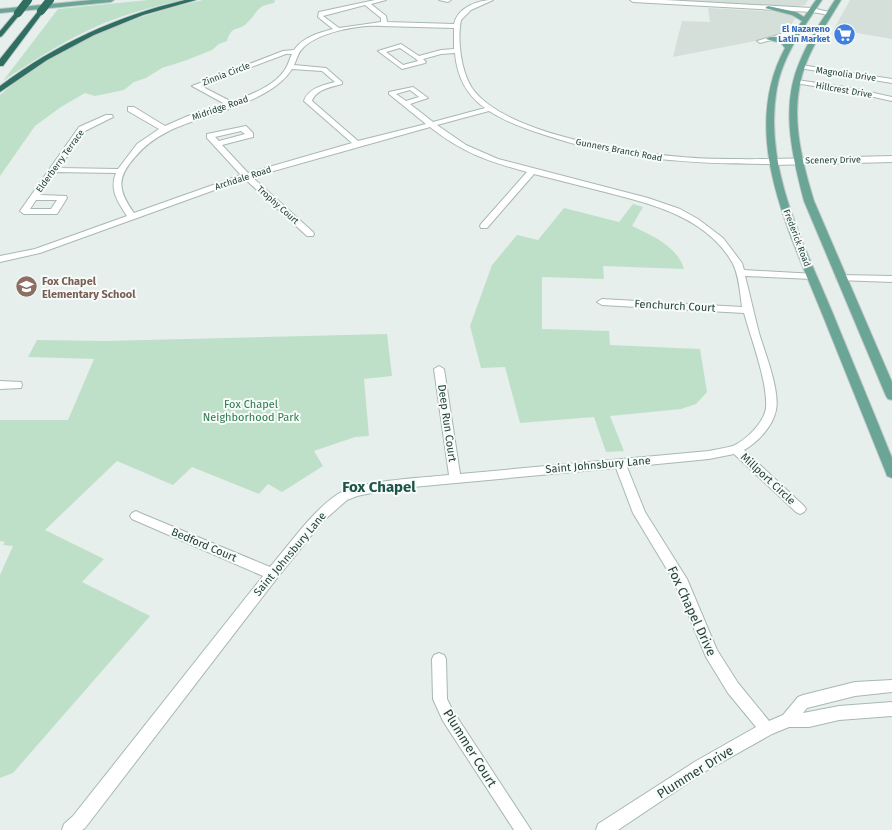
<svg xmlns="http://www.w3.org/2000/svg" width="892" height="830" font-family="'Fira Sans',sans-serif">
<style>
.built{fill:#d4dfda}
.green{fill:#bfe0c8}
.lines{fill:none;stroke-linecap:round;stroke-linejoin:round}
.minor-casing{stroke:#a8b8b2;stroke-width:2}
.tertiary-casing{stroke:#a8b8b2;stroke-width:2}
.primary-casing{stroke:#c2cac8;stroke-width:2}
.motorway-casing{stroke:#c2cac8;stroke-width:2}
.minor{fill:#fff;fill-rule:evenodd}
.tertiary{fill:#fff;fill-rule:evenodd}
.primary{fill:#6aa596;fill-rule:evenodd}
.motorway{fill:#2f6f62;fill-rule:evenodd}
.motorway-bridge-casing{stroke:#c2cac8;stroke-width:8;stroke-linecap:butt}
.motorway-bridge{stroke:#2f6f62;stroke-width:8}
.labels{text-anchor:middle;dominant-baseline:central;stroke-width:4;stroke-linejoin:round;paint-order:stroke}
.far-shop-label{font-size:9px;font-weight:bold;fill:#366cbe;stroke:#f7fbf9;text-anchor:end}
.far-street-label{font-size:9px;fill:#24423a;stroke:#f7fbf9}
.education-label{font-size:11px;font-weight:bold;fill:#785e54;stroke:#f7fbf9;text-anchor:start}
.street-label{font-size:11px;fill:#24423a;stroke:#f7fbf9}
.park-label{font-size:11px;fill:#2d7a4b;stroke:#f7fbf9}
.near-street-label{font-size:13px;fill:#24423a;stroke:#f7fbf9}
.district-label{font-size:15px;font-weight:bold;fill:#1f5548;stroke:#f7fbf9}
</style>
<rect width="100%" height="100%" fill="#e6efeb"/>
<g class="built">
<path d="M672 0H808L805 5 794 7Z"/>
<path d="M850 0H892V39L834 29Z"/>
<path d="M708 8 784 12 796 17 785 35 673 57 682 21 710 22Z"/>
</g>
<g class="green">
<path d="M148 0H181C152 7 121 15 93 28 61 43 32 61 3 81L58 9Z"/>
<path d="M203 0H275L274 3C256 6 258 12 247 23 238 32 232 24 227 41L219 44 212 50 187 60 162 68 146 78 134 82 124 90 95 96 85 93 61 107 35 126 0 176V95C57 44 130 17 203 0Z"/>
<path d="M633 204 643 207 632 226C653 236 677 246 684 269L603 266 604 279 542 277V329L609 331 610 345 700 349 707 392 696 404 681 409 610 416 624 451 606 452 594 417 520 423 505 367 481 368 470 326 492 265 517 235 538 240 564 208 619 222Z"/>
<path d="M387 334 392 376 364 379 369 436 355 437 314 451 323 466 282 492 268 484 259 494 192 467 173 485 117 461 45 530 104 559 82 582 150 616 13 773 0 778V575L13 546 3 545 5 542 0 541V420H68L94 359 28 357 37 340 106 341Z"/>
</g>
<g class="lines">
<defs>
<g id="minor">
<path d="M375 0H386L371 4 386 16 387 22 454 24C458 7 478 0 493 0L471 10 461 20C457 40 461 71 472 88 504 134 629 153 682 157 702 159 722 159 742 159 753 160 765 158 776 160L777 162 773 164C696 164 619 160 545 135 526 129 506 122 489 111L437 125 466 145 498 159 648 198 680 209 698 219 723 238 742 263 744 270 815 274 817 276 815 278 812 279 745 276C750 295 754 314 759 333 765 353 780 390 776 410 773 426 758 442 744 450L804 506 806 509 804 512 800 514 796 512 734 454 709 459 627 467 645 512 687 579 717 650 738 683 769 721 783 715 798 697 803 695 855 682 892 680V692L855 696 807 708 803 713 839 706 892 702V716L839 720 809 727H789L772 734 706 771 618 830H596L598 824 696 761 756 727 728 693 706 657 674 581 633 513 616 468 391 489 357 496 347 500 322 522 277 578 85 828 82 830H62L64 824 73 816 263 576 132 519 130 516 132 513 136 511 140 513 270 567C290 544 312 511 338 494 361 480 421 478 449 475L434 369 439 366 444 369 460 474 709 451C717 449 726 448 733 446 746 440 764 423 766 408 768 383 751 338 744 313L602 305 597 302 602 299 742 307C740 293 739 274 732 262 706 217 652 204 605 192 581 186 558 180 534 174L487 228H481L480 226 481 224 527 172C487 161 463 153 430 127L252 177 313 232 314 234 313 236H307L245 179 40 253 0 262V256L35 249 127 216C118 202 109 190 116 173L55 172 40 195 66 196 67 198 57 214H24L20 211 79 127 106 115H112L113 117 85 131 59 168 118 169 137 144 159 129 128 111V107H134L165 126 188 116 225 104 192 86 283 51 294 50C303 37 318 33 333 29L318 17 319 12ZM365 5 381 18V22L339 28 323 16ZM382 26 454 28V49L441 50 419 56 401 44 378 51 402 69 425 63 426 62 423 59 441 54 455 53C457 76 466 95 485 108L433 122 410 104 428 98 413 87 389 92V94L426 124 358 141 312 101C316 89 332 87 342 84V82L326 68 294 65C297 59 298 53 302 49 317 32 361 24 382 26ZM400 48 416 59 418 61 403 65 386 52ZM286 54H292C289 60 288 66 284 71 273 87 249 95 232 102L201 86ZM292 69 322 71 335 82C324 85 308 88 304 101L352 143 248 173 222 145 253 137V133L246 126 207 134V138L241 175 134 213C118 191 116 178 135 157 161 126 199 121 234 107 255 99 280 88 292 69ZM410 90 419 97 406 101 396 94ZM241 131 245 134 219 141 215 137ZM36 200H57L51 209H30Z"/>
<path d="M439 0H451L448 2Z"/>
<path d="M630 0H665L812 8 833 13 830 15 812 12 633 2Z"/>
<path d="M799 29 802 31 801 32 760 43 757 41Z"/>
<path d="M801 65 892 79V83L799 68 798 67Z"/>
<path d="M797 80 851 88 892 97V101L851 92 795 83V81Z"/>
<path d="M841 275 892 276V282L838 280 836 278Z"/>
<path d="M0 381 21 382 22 385 21 388 0 389Z"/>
<path d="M439 653 444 655 446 659 447 699 453 711 531 830H514L443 721 433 699 432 659 434 655Z"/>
</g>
<path id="tertiary" d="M892 156V162L773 165 769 162 773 159Z"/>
<g id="primary">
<path d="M92 0H114L111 2 0 13V9Z"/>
<path d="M816 0H822C804 27 783 55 777 88 763 165 802 240 831 309 851 358 872 408 892 458V478L887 476 886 473C865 421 844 368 823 316 790 233 738 135 785 48L781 43 766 39C771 35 784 37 788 42L802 21 792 15 765 8 768 6 796 12 804 17Z"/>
<path d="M835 0H841C829 20 816 39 807 61 788 107 800 155 814 201L892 382V400L888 399 886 396 804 201C792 155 780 106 800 61 809 39 822 20 835 0Z"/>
</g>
<g id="motorway">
<path d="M185 0H196L143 15 94 35 47 60 0 92V86C56 44 117 16 185 0Z"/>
<path d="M39 10 44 11 3 66H0V59Z"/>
<path d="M16 12 21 13 2 36 0 37V31Z"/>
</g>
</defs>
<use href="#minor" class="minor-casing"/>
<use href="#tertiary" class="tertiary-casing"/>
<use href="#primary" class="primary-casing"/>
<use href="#motorway" class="motorway-casing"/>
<use href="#minor" class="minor"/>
<use href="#tertiary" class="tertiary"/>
<use href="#primary" class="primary"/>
<use href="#motorway" class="motorway"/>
<defs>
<g id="motorway-bridge">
<path d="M41 11 50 0"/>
<path d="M18 13 28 0"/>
</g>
</defs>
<use href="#motorway-bridge" class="motorway-bridge-casing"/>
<use href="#motorway-bridge" class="motorway-bridge"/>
</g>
<defs>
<symbol id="supermarket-disc" viewBox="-11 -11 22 22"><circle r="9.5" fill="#3f7fe0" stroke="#f7fbf9"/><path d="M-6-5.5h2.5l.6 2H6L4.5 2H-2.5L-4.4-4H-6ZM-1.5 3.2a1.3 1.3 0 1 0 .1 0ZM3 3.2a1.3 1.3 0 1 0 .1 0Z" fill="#fff"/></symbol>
<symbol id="school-disc" viewBox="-11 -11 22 22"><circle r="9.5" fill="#8d6e63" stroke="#f7fbf9"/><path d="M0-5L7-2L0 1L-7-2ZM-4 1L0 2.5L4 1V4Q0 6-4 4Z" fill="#fff"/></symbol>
</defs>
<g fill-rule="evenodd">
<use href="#supermarket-disc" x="832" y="22" width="25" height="25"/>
<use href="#school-disc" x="14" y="274" width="25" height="25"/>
</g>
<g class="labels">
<g class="far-shop-label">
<text x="830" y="29">El Nazareno<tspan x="830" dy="10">Latin Market</tspan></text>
</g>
<g class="far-street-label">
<text transform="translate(226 74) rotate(-21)">Zinnia Circle</text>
<text transform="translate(846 74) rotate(8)">Magnolia Drive</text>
<text transform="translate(844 90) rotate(10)">Hillcrest Drive</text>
<text transform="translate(220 108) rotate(-19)">Midridge Road</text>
<text transform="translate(619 150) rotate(11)">Gunners Branch Road</text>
<text transform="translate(833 160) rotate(-1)">Scenery Drive</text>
<text transform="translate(60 161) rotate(-54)">Elderberry Terrace</text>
<text transform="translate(243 178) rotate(-18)">Archdale Road</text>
<text transform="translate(278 205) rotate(42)">Trophy Court</text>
<text transform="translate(797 238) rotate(69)">Frederick Road</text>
</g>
<g class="education-label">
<text x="42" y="281">Fox Chapel<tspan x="42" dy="13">Elementary School</tspan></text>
</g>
<g class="street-label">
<text transform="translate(675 306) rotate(3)">Fenchurch Court</text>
<text transform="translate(447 423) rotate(82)">Deep Run Court</text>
<text transform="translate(598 465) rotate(-5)">Saint Johnsbury Lane</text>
<text transform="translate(768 479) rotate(43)">Millport Circle</text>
<text transform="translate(204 545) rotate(23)">Bedford Court</text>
<text transform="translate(290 554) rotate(-50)">Saint Johnsbury Lane</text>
</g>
<g class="park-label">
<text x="251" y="404">Fox Chapel<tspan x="251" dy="13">Neighborhood Park</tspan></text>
</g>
<g class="near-street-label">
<text transform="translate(692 611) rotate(65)">Fox Chapel Drive</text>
<text transform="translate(470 748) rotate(58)">Plummer Court</text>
<text transform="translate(695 772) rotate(-32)">Plummer Drive</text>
</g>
<g class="district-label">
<text x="379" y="487">Fox Chapel</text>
</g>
</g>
</svg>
